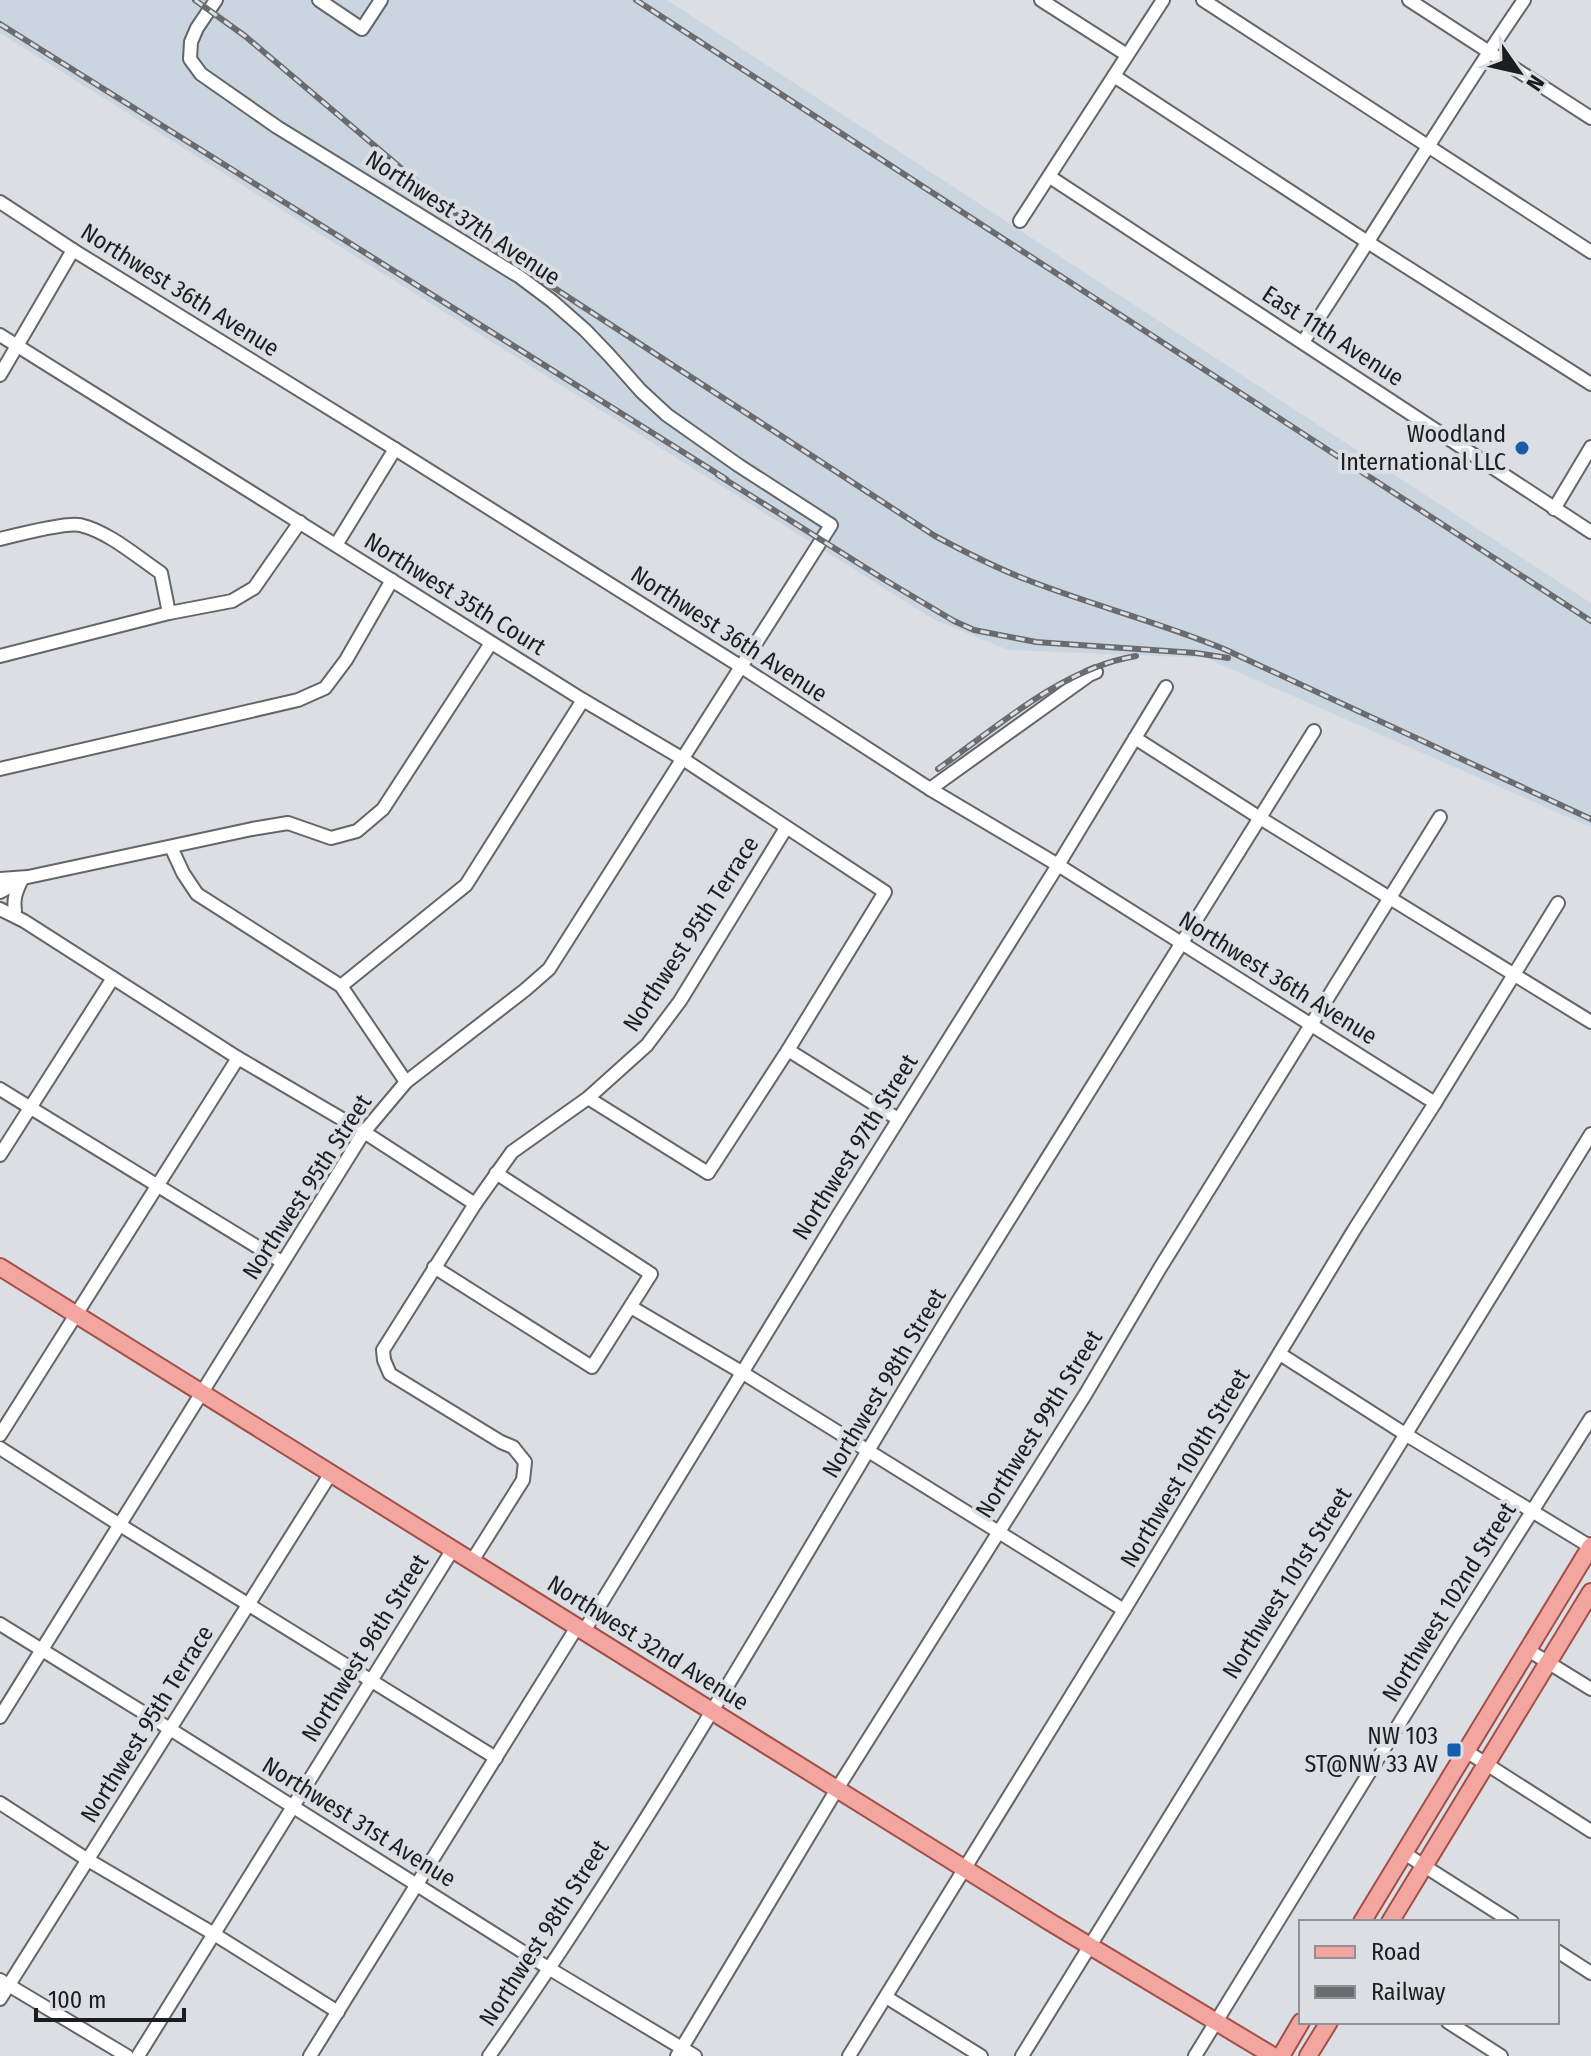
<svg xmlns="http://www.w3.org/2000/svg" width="1591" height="2056" font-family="'Fira Sans Condensed',sans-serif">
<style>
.built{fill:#cbd5df}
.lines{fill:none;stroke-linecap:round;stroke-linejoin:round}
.minor-casing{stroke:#62666a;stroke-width:16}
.major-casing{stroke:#a24f49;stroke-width:20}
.minor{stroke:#fff;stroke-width:12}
.major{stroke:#f2a69f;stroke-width:16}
.rail-casing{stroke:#696b6e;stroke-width:6}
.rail{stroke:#dbdfe3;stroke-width:3;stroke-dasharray:9;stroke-linecap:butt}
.poi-dot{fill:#175dad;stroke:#dbdfe3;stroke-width:3}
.labels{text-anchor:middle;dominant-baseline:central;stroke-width:8;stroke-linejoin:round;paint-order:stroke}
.street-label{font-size:24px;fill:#1c1d1f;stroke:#dbdfe3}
.poi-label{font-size:24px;fill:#1c1d1f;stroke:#dbdfe3;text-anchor:end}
</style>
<rect width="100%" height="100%" fill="#dbdfe3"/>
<path class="built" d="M0 0H667L1591 603V827L1206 658 1008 650 933 619 0 33Z"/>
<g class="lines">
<defs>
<g id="minor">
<path d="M319 0 362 29 381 0"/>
<path d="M1041 0 1127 55"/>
<path d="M1203 0 1591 252"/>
<path d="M1409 0 1591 118"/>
<path d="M1114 76 1369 243 1591 384"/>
<path d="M1050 177 1591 532"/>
<path d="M0 202 73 250 395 449 740 666 930 789 1058 865 1435 1103"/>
<path d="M1020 221 1163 0"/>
<path d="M0 335 583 700 683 759 885 892 788 1050 708 1173 588 1098"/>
<path d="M1303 342C1378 229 1447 112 1524 0"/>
<path d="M0 375 73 250"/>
<path d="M1554 509 1591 447"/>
<path d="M0 539C16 535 66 522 80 525 109 532 136 556 161 573L169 613"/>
<path d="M336 545 395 449"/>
<path d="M0 656 169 613 232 601 254 588 300 522"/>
<path d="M1135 738 1260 818 1591 1022"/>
<path d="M0 769 298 700 325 688 346 660 392 580"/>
<path d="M930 789 1089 675 1096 672"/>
<path d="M171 847 183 873 197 894 341 986 406 1082"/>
<path d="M0 879 28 877 252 829 288 823 331 838 357 831 383 809 491 643"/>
<path d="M0 892 22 880"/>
<path d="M0 909 24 921 238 1058 364 1132 475 1204"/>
<path d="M15 911C13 899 16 892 21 881"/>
<path d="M341 986 466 885 583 700"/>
<path d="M788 1050 898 1119"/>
<path d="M0 1089 282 1262"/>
<path d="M0 1155 113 978"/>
<path d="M434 1267 592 1367 651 1274 496 1173"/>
<path d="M631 1307 743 1373 1124 1610"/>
<path d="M1280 1354 1405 1434 1591 1547"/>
<path d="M0 1435 238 1058"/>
<path d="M0 1448 120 1525 496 1758"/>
<path d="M472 1561 523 1480 525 1462 513 1447 501 1442 390 1374 384 1360 383 1350 475 1204 512 1152 588 1098 647 1045 680 1001 786 828"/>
<path d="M0 1624 170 1729 550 1969 695 2056"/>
<path d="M584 1631 838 1216 1058 865 1166 687"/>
<path d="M1528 1650 1591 1689"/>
<path d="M0 1717 364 1132 406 1082 525 990 549 969C644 821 737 672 831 525L738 465 667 415 641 391 609 355 585 330 552 301 520 277 277 127 201 74 190 59 191 42 197 28 216 0"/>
<path d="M1466 1751 1591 1831"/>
<path d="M0 1803 88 1860 214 1934 338 2012"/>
<path d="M1404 1853 1512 1922"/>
<path d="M1557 1951 1591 1973"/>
<path d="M0 1980 127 2056"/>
<path d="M886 1997 981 2056"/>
<path d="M0 1999 331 1473"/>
<path d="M1448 2022 1501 2056"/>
<path d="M138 2056 453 1549"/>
<path d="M310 2056 577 1627"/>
<path d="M489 2056C659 1814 803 1555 957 1303 1075 1112 1196 922 1314 731"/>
<path d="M677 2056 837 1789 1085 1395 1160 1268 1440 817"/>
<path d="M849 2056 1124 1610 1354 1230 1435 1103 1558 903"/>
<path d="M1022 2056 1591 1134"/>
<path d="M1195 2056 1452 1638 1591 1418"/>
</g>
<g id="major">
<path d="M0 1267 1050 1922 1273 2056"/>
<path d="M1362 1922 1591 1546"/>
<path d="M1390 1922 1591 1592"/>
<path d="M1281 2056 1301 2022"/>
<path d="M1308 2056 1329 2022"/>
</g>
</defs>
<use href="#minor" class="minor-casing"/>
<use href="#major" class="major-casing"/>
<use href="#minor" class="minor"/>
<use href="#major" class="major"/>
<defs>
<g id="rail">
<path d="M195 0 245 36 505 256 935 536C965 552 994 567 1025 579 1091 605 1159 622 1224 649L1591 819"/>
<path d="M636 0 1591 621"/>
<path d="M0 24 726 479"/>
<path d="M718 475 885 580 954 621 974 630 1036 642 1196 653 1228 658"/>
<path d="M938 769C998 726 1063 668 1136 656"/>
</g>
</defs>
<use href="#rail" class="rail-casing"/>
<use href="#rail" class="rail"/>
</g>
<g class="poi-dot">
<circle cx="1522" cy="448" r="8"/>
<rect x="1446" y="1742" width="16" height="16" rx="4"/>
</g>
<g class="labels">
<g class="street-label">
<text transform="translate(463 218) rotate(33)">Northwest 37th Avenue</text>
<text transform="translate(180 290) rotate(32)">Northwest 36th Avenue</text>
<text transform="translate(1333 336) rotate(33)">East 11th Avenue</text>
<text transform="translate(455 594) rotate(32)">Northwest 35th Court</text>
<text transform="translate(729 634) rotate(33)">Northwest 36th Avenue</text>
<text transform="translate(691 934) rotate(-57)">Northwest 95th Terrace</text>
<text transform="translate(1278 978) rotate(32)">Northwest 36th Avenue</text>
<text transform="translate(855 1147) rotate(-58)">Northwest 97th Street</text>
<text transform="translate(307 1187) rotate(-57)">Northwest 95th Street</text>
<text transform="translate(884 1383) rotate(-59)">Northwest 98th Street</text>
<text transform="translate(1039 1424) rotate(-58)">Northwest 99th Street</text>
<text transform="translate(1185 1468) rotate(-59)">Northwest 100th Street</text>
<text transform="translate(1287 1583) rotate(-58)">Northwest 101st Street</text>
<text transform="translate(1449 1602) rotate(-58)">Northwest 102nd Street</text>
<text transform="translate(648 1643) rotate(32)">Northwest 32nd Avenue</text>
<text transform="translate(365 1648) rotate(-58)">Northwest 96th Street</text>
<text transform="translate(147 1724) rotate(-58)">Northwest 95th Terrace</text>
<text transform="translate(359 1822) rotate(32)">Northwest 31st Avenue</text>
<text transform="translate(544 1933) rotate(-57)">Northwest 98th Street</text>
</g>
<g class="poi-label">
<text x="1506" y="434">Woodland<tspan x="1506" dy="28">International LLC</tspan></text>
<text x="1438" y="1736">NW 103<tspan x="1438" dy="28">ST@NW 33 AV</tspan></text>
</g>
</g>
<rect x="1299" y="1920" width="260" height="104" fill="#dbdfe3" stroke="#8f9195" stroke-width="2"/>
<rect x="1315" y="1946" width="40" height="12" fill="#f2a69f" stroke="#8f9195" stroke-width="2"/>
<text x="1371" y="1960" font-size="24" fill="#1c1d1f">Road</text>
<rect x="1315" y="1986" width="40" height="12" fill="#696b6e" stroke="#8f9195" stroke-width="2"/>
<text x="1371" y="2000" font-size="24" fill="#1c1d1f">Railway</text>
<g transform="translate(1519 72) rotate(124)" stroke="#dbdfe3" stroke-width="6" paint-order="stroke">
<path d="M0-6L14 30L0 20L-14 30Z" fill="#1c1d1f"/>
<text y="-12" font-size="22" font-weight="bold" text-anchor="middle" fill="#1c1d1f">N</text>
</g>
<path d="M36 2008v12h148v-12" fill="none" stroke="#1c1d1f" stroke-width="4"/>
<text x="48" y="2008" font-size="24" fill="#1c1d1f" stroke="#dbdfe3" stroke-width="6" paint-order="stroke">100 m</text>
</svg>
